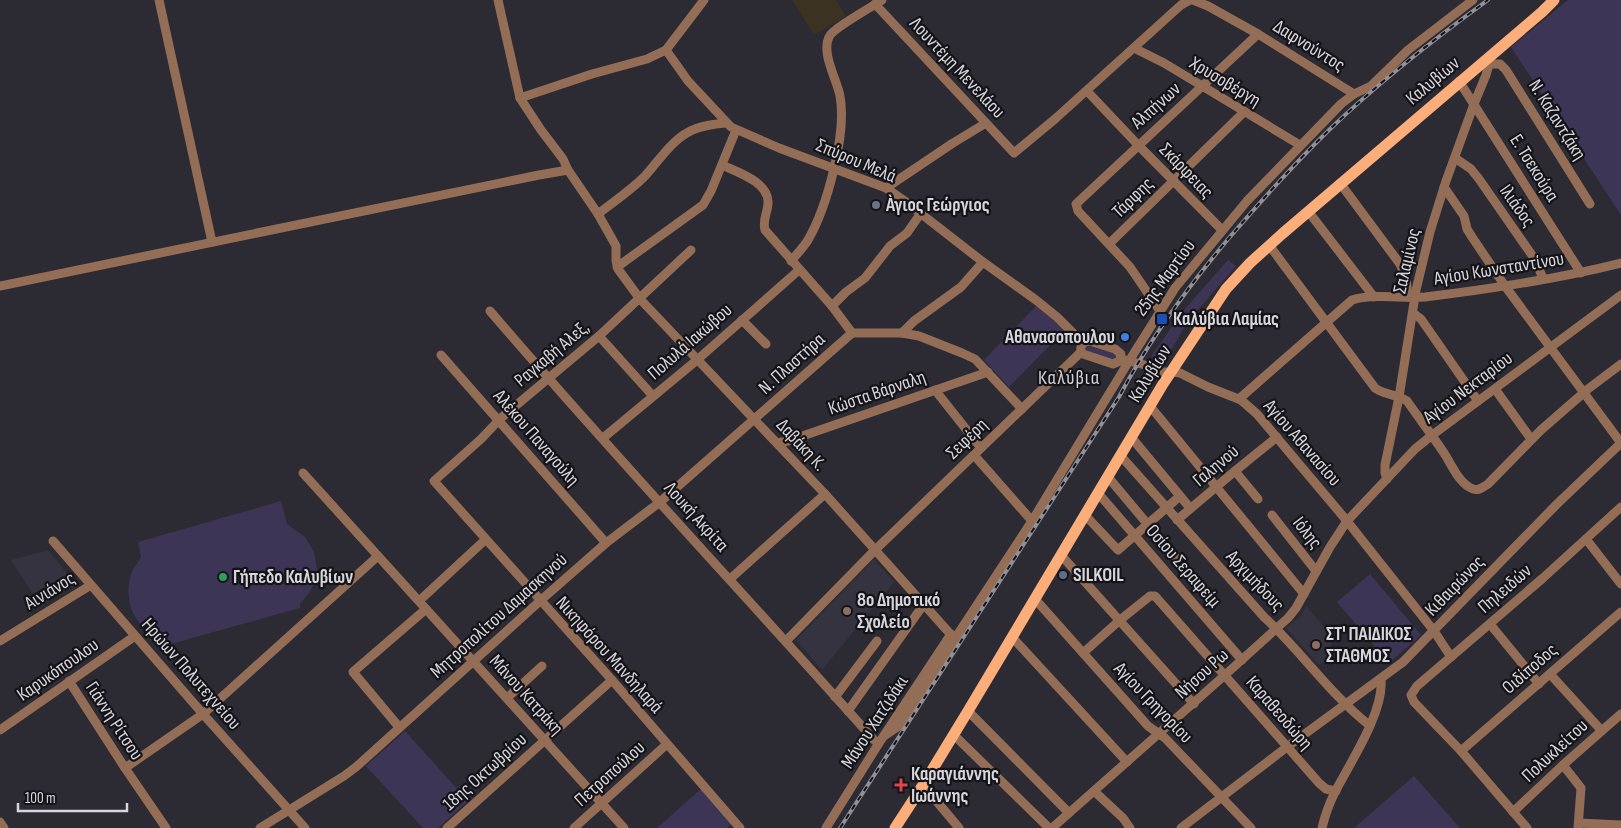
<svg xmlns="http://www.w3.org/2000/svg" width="1621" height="828" font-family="'Sofia Sans Condensed',sans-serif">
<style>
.built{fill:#363341}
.industrial{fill:#3b3221}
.green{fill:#3d3555}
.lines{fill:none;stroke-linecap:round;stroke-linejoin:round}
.minor{stroke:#936d55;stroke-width:9}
.major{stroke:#fbad7a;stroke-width:11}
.rail-casing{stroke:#918f97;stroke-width:4}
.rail{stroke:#141317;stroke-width:2;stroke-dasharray:5.5;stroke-linecap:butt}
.worship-dot{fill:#6b7280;stroke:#141317;stroke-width:2}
.transit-dot{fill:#1a4fb4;stroke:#141317;stroke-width:2}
.shop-dot{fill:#3f7fe0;stroke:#141317;stroke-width:2}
.service-dot{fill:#5c6f8a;stroke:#141317;stroke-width:2}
.leisure-dot{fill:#2e9e5b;stroke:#141317;stroke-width:2}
.education-dot{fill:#8d6e63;stroke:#141317;stroke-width:2}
.health-dot{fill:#e0444e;stroke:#141317;stroke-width:2}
.labels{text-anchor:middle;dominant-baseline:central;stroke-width:4.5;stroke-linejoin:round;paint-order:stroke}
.street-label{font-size:19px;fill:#d7d6dc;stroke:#141317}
.poi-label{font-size:19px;font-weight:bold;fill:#d7d6dc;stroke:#141317;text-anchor:start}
.neighbourhood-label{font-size:20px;letter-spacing:1px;fill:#d2d0db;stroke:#141317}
</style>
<rect width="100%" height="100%" fill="#2c2a33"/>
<g class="built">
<path d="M48 550 75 583 41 606 11 560Z"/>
<path d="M874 559 894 582 822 670 796 640Z"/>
<path d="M1306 606 1331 635 1332 654 1319 665 1286 628 1302 615Z"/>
</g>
<path class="industrial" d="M792 0H836L846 16 814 35Z"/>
<g class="green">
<path d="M1568 0H1621V215L1511 47Z"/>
<path d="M1228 260 1236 266 1196 312 1184 328 1164 362 1151 356 1184 310Z"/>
<path d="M1038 304 1065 330 1009 387 984 360Z"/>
<path d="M1086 343 1116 351 1118 361 1087 355 1084 345Z"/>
<path d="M281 501 287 524 305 537 314 552 317 569 315 582 309 593 300 604V608L160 647 158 637C154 634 149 632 145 628 129 615 125 592 131 574 133 568 138 562 141 557L138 542Z"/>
<path d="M1370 574 1421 635 1389 663 1337 602Z"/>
<path d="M405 731 468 801 438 828H423L366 766Z"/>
<path d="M1414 776 1460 828H1354Z"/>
<path d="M701 789 732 823 727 828H657Z"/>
</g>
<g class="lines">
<g class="minor">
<path d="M159 0 212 242"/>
<path d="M498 0 520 98 541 130 563 159 568 170 598 214 616 246V261L618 269 640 299 825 494 953 637H956"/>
<path d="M1193 0 1208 6 1258 34 1354 94"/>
<path d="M875 4 1014 153 1055 119 1181 5 1190 0"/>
<path d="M1134 48 1164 63 1300 145"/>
<path d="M666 50 688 81 731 127 779 148 886 188 906 202 983 262 1036 300 1057 317 1083 343"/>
<path d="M1489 64H1500L1506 70 1590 204"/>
<path d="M1459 81 1581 273"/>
<path d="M1087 91 1138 145 1222 230"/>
<path d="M520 98 592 74 647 59 666 50 704 0"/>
<path d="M1455 158 1471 169 1479 179 1536 261 1543 279"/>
<path d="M722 165C737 172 769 182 768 203 768 212 762 220 765 230L832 306 852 333"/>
<path d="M1340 183 1400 264 1406 278 1408 297"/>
<path d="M1444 187 1464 216 1467 229 1472 237 1505 286 1621 443"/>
<path d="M886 188 953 143 986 123"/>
<path d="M1308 211 1374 297"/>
<path d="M598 214C613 202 630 191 644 177 659 161 673 137 695 129 705 125 715 124 725 123"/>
<path d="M1109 244 1244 112"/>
<path d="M1269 245 1375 388C1384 395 1397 394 1407 401 1419 418 1432 435 1444 453 1452 465 1459 484 1473 489 1479 491 1483 487 1488 484L1541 430 1588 389 1621 364"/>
<path d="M691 250 599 336 501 418 481 439 434 481 612 680 740 828"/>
<path d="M791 261C797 254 803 248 808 240 827 207 847 134 840 96 837 80 821 53 829 37 833 28 872 7 882 0"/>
<path d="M617 267 703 205 711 191 736 130"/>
<path d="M0 286 539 175 568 170"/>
<path d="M832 306 846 292 865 278 890 246 907 233 921 213"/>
<path d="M490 311C615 457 747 597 874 740L879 743"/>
<path d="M1160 311 1130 267 1078 211 1076 204 1258 34"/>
<path d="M1413 313 1421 319 1478 401"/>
<path d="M742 320 766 344"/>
<path d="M852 333H902L919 336 962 353 975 359 1022 409"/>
<path d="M902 333 914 321 961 287 983 262"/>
<path d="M599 336 653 396"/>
<path d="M1090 341 1115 349 1121 354 1120 361 1113 364 1083 354C1078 348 1082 341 1090 341Z"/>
<path d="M441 355 606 543"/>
<path d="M1121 359 1145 365 1159 372H1173L1180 373 1208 387 1241 400 1257 414 1347 521 1434 631 1451 657"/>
<path d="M1495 389 1531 439"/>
<path d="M935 390 981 448"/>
<path d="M1239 399 1352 300C1375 293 1401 299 1425 297 1491 289 1557 279 1621 263"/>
<path d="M1150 406 1304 594"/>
<path d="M1131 437 1190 508"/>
<path d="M603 438 697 360 799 270"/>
<path d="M777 443 788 441 988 372"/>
<path d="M974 455 1032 521"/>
<path d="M1120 455 1264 617C1301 651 1330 694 1369 725"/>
<path d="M1235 471 1258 499"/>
<path d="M303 473 624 828"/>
<path d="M1108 477 1191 576"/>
<path d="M1387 479 1385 473V465L1399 397 1416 290 1430 232 1446 181 1474 104 1486 75 1489 64 1485 60"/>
<path d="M1098 493 1242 660"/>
<path d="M1085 515 1118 550 1180 496"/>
<path d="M1272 515 1316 571"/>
<path d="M1177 520 1235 471 1277 437"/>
<path d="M1586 539 1621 584"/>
<path d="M53 541 203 714 305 828"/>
<path d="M1061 555 1194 704"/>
<path d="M730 579 825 494"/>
<path d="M1035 599 1148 726 1165 738 1251 828"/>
<path d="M419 601 485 540"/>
<path d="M1490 624 1539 684"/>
<path d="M1012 637 1127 762"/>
<path d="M0 641 91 585"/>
<path d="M786 641 875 550 1081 352"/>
<path d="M1083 653 1120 620 1150 596H1155L1319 783 1326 789 1336 791"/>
<path d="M1550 674 1601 730"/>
<path d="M69 681 125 768 166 828"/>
<path d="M835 697 877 641"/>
<path d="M507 698 542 666"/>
<path d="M848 711 924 604"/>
<path d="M968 711 1069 813"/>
<path d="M399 727 353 672 426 609"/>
<path d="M0 730 135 636"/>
<path d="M954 735 1049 828"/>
<path d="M884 736 899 726 953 645 956 637 1032 521 1129 361 1175 288 1247 201 1341 104 1354 94 1371 86 1408 50 1473 0"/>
<path d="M1461 751 1621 612"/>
<path d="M1563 765 1581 788 1578 828"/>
<path d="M125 768 203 714 378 556"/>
<path d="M923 785 959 828"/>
<path d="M1094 791 1123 818 1130 828"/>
<path d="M1513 812 1563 765 1621 714"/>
<path d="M0 822 4 828"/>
<path d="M1579 823 1621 825"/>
<path d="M260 828 344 776 356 767 540 601 606 543 660 502 852 333"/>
<path d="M447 828 612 680"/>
<path d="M574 828 667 744"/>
<path d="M826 828 879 743 951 634"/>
<path d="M1052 828 1225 675 1288 618 1296 608 1330 547 1347 521 1415 449 1431 436 1621 295"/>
<path d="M1181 828 1287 747 1403 662 1556 505 1621 443"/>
<path d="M1322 828C1325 815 1329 804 1335 792 1350 763 1384 712 1381 680"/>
<path d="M1527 828 1461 751 1414 702 1411 695 1417 686 1543 578 1621 507"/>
</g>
<path class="major" d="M895 828 923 785 968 711 1163 384 1226 289 1250 263 1282 234 1542 12 1554 0"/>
<defs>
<path id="rail" d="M840 828 1119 397C1149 340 1187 288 1229 238 1261 201 1294 164 1329 130 1379 82 1433 40 1488 0"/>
</defs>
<use href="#rail" class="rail-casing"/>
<use href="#rail" class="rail"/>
</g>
<circle class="worship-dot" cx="876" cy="205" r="5"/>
<rect class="transit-dot" x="1156" y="313" width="12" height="12" rx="2.5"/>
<circle class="shop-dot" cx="1125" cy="337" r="5"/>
<circle class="service-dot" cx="1063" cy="575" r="5"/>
<circle class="leisure-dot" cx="223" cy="577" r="5"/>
<g class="education-dot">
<circle cx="847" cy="611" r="5"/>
<circle cx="1316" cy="645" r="5"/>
</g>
<path class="health-dot" d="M898.5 777.5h5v5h5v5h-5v5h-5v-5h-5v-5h5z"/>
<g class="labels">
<g class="street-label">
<text transform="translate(1309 46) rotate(32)">Δαφνούντος</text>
<text transform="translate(957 68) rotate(47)">Λουντέμη Μενελάου</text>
<text transform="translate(1433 81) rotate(-40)">Καλυβίων</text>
<text transform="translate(1225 82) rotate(31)">Χρυσοβέργη</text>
<text transform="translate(1156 106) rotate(-42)">Αλπήνων</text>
<text transform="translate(1557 120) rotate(58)">Ν. Καζαντζάκη</text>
<text transform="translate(856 161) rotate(23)">Σπύρου Μελά</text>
<text transform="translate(1534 168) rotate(58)">Ε. Τσεκούρα</text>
<text transform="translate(1186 171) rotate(46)">Σκάρφειας</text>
<text transform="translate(1133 198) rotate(-44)">Τάρφης</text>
<text transform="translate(1517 206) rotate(55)">Ιλιάδος</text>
<text transform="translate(1407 261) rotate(-77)">Σαλαμίνος</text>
<text transform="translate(1499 269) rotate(-9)">Αγίου Κωνσταντίνου</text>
<text transform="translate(1165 278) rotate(-54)">25ης Μαρτίου</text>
<text transform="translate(690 342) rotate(-41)">Πολυλά Ιακώβου</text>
<text transform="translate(552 354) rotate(-40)">Ραγκαβή Αλεξ,</text>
<text transform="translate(792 364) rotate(-42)">Ν. Πλαστήρα</text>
<text transform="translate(1150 374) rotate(-58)">Καλυβίων</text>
<text transform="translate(1468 388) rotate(-37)">Αγίου Νεκταρίου</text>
<text transform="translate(877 393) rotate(-19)">Κώστα Βάρναλη</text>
<text transform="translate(536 438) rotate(49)">Αλέκου Παναγούλη</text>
<text transform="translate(967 439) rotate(-44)">Σεφέρη</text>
<text transform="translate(1302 443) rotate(49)">Αγίου Αθανασίου</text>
<text transform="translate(801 445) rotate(47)">Δαβάκη Κ.</text>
<text transform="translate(1216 466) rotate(-40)">Γαληνού</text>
<text transform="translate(696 517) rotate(48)">Λουκή Ακρίτα</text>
<text transform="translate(1307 533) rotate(52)">Ιόλης</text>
<text transform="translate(1183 566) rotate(49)">Οσίου Σεραφείμ</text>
<text transform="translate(1255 581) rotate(47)">Αρχιμήδους</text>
<text transform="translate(1455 586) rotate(-46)">Κιθαιρώνος</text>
<text transform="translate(1505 589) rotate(-41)">Πηλειδών</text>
<text transform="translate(50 591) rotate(-31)">Αινιάνος</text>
<text transform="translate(499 616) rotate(-42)">Μητροπολίτου Δαμασκηνού</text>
<text transform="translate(609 655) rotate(48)">Νικηφόρου Μανδηλαρά</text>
<text transform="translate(1530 669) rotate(-41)">Οιδίποδος</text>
<text transform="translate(58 670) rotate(-35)">Καρυκόπουλου</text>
<text transform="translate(191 674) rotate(49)">Ηρώων Πολυτεχνείου</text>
<text transform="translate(1202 674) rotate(-42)">Νήσου Ρω</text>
<text transform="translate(526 695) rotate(48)">Μάνου Κατράκη</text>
<text transform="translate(1153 703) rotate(46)">Αγίου Γρηγορίου</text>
<text transform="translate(1279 713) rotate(49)">Καραθεοδώρη</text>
<text transform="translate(114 721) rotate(57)">Γιάννη Ρίτσου</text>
<text transform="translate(875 722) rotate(-57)">Μάνου Χατζιδάκι</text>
<text transform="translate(1555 751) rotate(-43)">Πολυκλείτου</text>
<text transform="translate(485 772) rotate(-42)">18ης Οκτωβρίου</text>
<text transform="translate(610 774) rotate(-42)">Πετροπούλου</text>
</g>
<g class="poi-label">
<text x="886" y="205">Ὰγιος Γεώργιος</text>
<text x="1173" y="319">Καλύβια Λαμίας</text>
<text x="1115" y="337" text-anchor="end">Αθανασοπουλου</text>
<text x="1073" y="575">SILKOIL</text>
<text x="233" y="577">Γήπεδο Καλυβίων</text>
<text x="857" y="600">8ο Δημοτικό<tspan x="857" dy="22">Σχολείο</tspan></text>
<text x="1326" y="634">ΣΤ' ΠΑΙΔΙΚΟΣ<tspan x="1326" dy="22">ΣΤΑΘΜΟΣ</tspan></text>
<text x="911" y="774">Καραγιάννης<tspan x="911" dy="22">Ιωάννης</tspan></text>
</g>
<g class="neighbourhood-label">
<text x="1069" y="378">Καλύβια</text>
</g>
</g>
<path d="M18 803v8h109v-8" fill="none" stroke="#d7d6dc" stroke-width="2.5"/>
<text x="25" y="803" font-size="15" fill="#d7d6dc" stroke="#141317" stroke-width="4" paint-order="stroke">100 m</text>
</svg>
